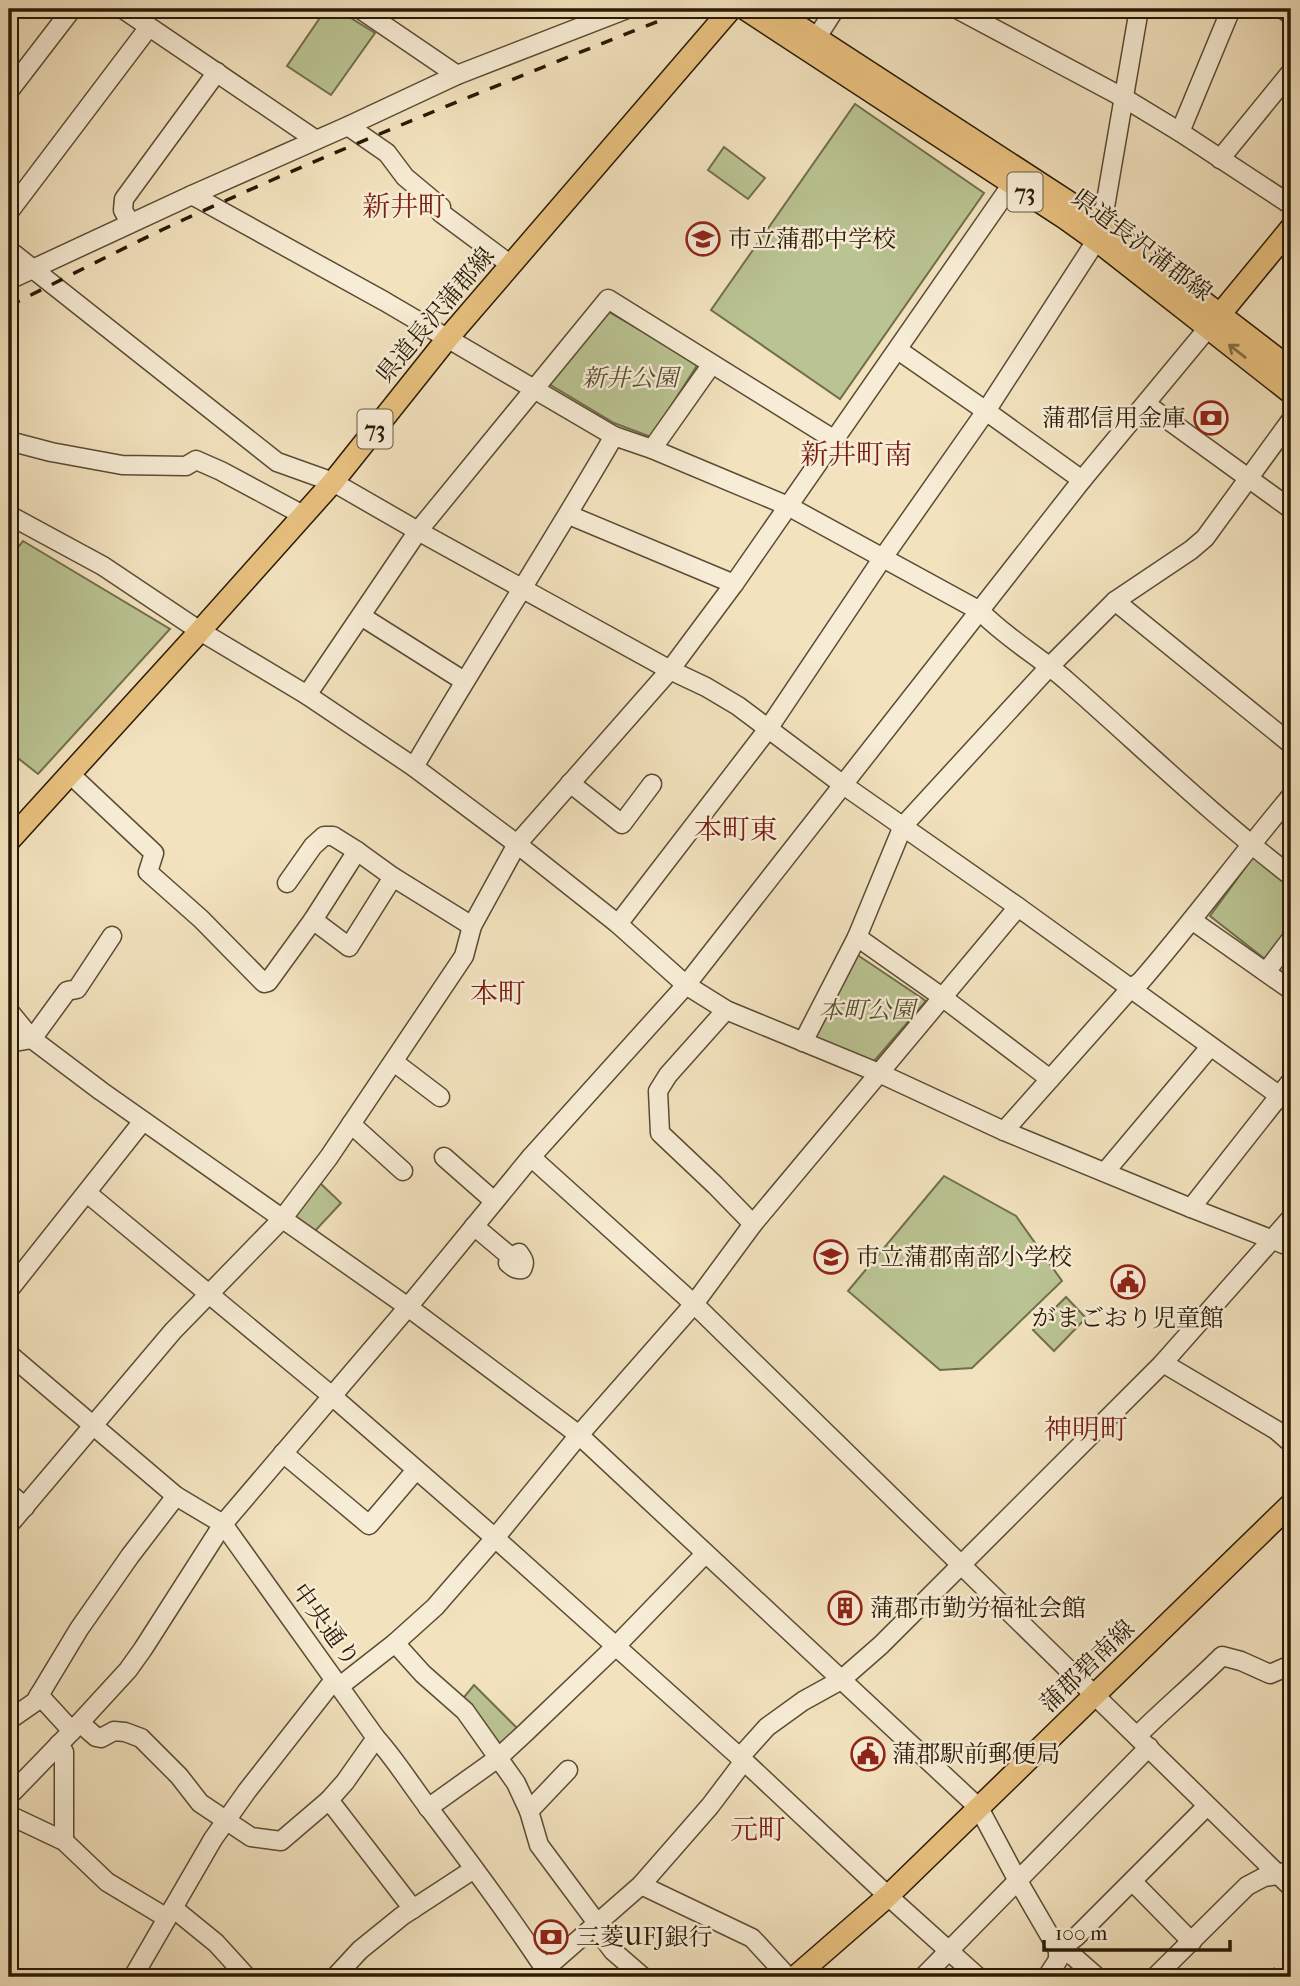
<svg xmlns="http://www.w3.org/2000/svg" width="1300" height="1986" font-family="'IM FELL French Canon','Noto Serif JP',serif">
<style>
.green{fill:#bac392;stroke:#716e4c;stroke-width:2}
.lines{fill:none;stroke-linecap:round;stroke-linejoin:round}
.minor-casing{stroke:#5a4c33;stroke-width:21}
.major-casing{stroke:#281a05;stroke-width:24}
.minor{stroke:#f7ecd5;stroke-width:18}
.major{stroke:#e9c17f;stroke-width:21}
.rail{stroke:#281a05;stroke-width:3.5;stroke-dasharray:12 12;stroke-linecap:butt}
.oneway{stroke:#886e42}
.labels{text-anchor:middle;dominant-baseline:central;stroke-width:5;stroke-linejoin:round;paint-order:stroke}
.shield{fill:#f7ecd5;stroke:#665943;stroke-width:2}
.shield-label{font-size:23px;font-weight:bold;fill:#281a05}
.poi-label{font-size:24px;fill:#281a05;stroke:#f7ecd5;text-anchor:start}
.street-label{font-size:24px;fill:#281a05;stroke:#f7ecd5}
.park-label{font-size:24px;font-style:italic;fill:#544d2f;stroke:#f7ecd5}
.quarter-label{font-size:28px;fill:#7a1f14;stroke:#f7ecd5}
</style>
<rect width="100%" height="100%" fill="#f2e2be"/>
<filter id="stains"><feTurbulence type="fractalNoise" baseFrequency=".00286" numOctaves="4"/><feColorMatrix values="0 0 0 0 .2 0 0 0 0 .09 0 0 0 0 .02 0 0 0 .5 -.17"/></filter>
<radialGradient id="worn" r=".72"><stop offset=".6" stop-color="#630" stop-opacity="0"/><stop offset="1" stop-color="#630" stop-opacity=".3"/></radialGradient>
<g class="green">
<path d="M326 9H336L375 33 331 95 287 66Z"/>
<path d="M855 104 984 193 840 399 711 310Z"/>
<path d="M724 147 765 178 748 199 708 170Z"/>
<path d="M609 312 698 364 651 437 614 423 549 384Z"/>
<path d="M23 541 170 629 38 774 9 751V558Z"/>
<path d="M1254 856 1291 882V925L1265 959 1210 916Z"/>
<path d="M853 952 926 1001 869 1067 808 1042Z"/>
<path d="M944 1176 1016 1216 1062 1281 972 1368 940 1370 848 1291Z"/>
<path d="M319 1182 341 1203 315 1231 292 1216Z"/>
<path d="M1066 1297 1086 1318 1054 1351 1033 1330Z"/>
<path d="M474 1685 519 1730 492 1756 460 1702Z"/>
</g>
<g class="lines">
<defs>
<g id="minor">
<path d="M123 9 316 140"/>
<path d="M360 9 457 75"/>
<path d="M957 9 1124 98 1180 132 1291 205"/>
<path d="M1283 9 1291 15"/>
<path d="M817 37 835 9"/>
<path d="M9 91 72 9"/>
<path d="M348 126 387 153 405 177 441 207V213L511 265"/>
<path d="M1180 132 1231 9"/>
<path d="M1220 159 1291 72"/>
<path d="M192 195 384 301 614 436 652 449 788 506 980 611C1006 638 1040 657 1068 682 1142 747 1213 816 1291 876"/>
<path d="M9 212 149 27"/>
<path d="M1098 221 1105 207 1139 9"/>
<path d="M130 223 123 210 124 199 217 72"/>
<path d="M9 250 277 462 333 482 418 531 670 670 706 687 738 706 842 784 1018 907 1291 1104"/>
<path d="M9 280 192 195 348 126 457 75 627 9"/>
<path d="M898 350 986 411 1082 480"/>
<path d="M1146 404 1291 509"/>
<path d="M9 441 51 452 122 465 186 466 196 460 221 471 303 515"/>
<path d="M652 449 712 364"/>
<path d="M9 515 103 566 200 631 307 695 414 767 517 844 618 924 686 985 726 1010 879 1073 1004 1131 1191 1208 1291 1247"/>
<path d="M569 515 734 584"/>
<path d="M1115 601 1291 744"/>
<path d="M361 616 464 681"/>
<path d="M307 695 418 531 608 299 833 439"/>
<path d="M414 767C479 655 550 547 614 436"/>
<path d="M70 774 154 853 148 872 201 919 264 983 268 982 313 920 357 851 393 877 472 926"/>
<path d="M570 783 622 824 652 784"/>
<path d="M287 883 313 846 324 836H333L357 851"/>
<path d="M313 920 349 947 393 877"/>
<path d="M1193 921 1291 990"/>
<path d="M618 924 768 729 882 559 986 411 1096 241"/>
<path d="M857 937 942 997 1050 1079"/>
<path d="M1266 972 1291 939"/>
<path d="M726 1010 668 1075 658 1091 660 1133 715 1185 753 1224"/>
<path d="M9 1011 32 1039 101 1091 408 1307 531 1157 686 985 1082 480 1208 328"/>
<path d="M803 1042 857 937 903 826 1050 666 1115 601 1191 550 1205 538 1291 420"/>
<path d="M9 1043 32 1039 67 991 77 989 112 936"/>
<path d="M394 1062 440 1097"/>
<path d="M351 1124 403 1171"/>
<path d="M1004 1131 1130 989 1141 981C1193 921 1240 857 1291 796"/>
<path d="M444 1157 494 1201"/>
<path d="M531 1157 694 1304 1291 1887"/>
<path d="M1105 1172 1210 1047"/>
<path d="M87 1193 332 1396 495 1538 744 1761 888 1896 978 1977"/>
<path d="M1191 1208 1291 1081"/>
<path d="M474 1226 511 1257 519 1253C523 1259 526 1262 522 1269 515 1270 513 1267 508 1263L511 1257"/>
<path d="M9 1290 143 1121"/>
<path d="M9 1354 176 1496 223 1524 376 1738C397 1761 412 1787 431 1811 472 1865 513 1920 550 1977"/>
<path d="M1163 1363 1276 1430 1291 1443"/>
<path d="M283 1453 369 1525 416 1470"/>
<path d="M9 1493 25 1507"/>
<path d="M9 1525 173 1331 283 1218 329 1157 464 956 472 926 517 844 670 670 734 584 1012 184"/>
<path d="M395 1643 423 1674 465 1711 516 1783 529 1811 539 1845 597 1923"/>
<path d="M340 1686 395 1643 435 1607 495 1538 579 1435 694 1304 753 1224 1018 907"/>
<path d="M39 1695 72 1731"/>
<path d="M9 1720 35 1702 79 1629 130 1556 176 1496"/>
<path d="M80 1723 96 1737 101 1738 114 1731 125 1732 141 1738 179 1776 200 1803 251 1837 281 1841 329 1800"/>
<path d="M1138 1735C1165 1708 1194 1684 1222 1656L1241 1661 1270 1674 1291 1665"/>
<path d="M376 1738 345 1782 329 1800 413 1909"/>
<path d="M59 1744 64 1752V1841"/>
<path d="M740 1757 767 1727 803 1701 841 1680 881 1645 1163 1363 1291 1218"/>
<path d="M9 1796 72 1731 128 1670 143 1649 223 1524 408 1307 579 1435 979 1808 1018 1881 1058 1950V1960L1047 1977"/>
<path d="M428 1808 498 1758 526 1732 616 1646 705 1554"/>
<path d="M529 1811 568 1770"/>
<path d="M9 1815 64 1841 107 1882 167 1918"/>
<path d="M1133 1882 1192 1942"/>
<path d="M641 1885 752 1938 788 1977"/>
<path d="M173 1908 216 1943 247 1977"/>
<path d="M594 1926 613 1951 643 1977"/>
<path d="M1058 1950 1076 1937 1207 1806"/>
<path d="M1058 1950 1073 1956 1097 1977"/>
<path d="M545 1969 641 1885 710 1806 744 1761"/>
<path d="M133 1977 213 1839 247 1791 334 1680"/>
<path d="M335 1977 360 1950 402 1916 474 1869"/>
<path d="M923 1977 1149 1747"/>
<path d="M1155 1977 1247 1886 1264 1877 1278 1875 1291 1869"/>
</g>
<g id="major">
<path d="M745 9 1066 219 1105 247 1291 393"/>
<path d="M772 9 1098 221 1291 369"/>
<path d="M1212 324 1291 228"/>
<path d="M9 841 200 631 333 482 447 339 731 9"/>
<path d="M795 1977 888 1896 1291 1504"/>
</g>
</defs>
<use href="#minor" class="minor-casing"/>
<use href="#major" class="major-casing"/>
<use href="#minor" class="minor"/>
<use href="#major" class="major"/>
<g class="rail">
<path d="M9 306C67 277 125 247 185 219 351 143 520 76 689 9"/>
<path d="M1267 1977 1291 1953"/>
</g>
</g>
<defs><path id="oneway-shaft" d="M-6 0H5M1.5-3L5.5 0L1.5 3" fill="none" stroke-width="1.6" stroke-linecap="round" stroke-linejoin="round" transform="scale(1.75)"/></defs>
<use class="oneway" href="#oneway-shaft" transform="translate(1237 351) rotate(-142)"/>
<defs>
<symbol id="school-ring" viewBox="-11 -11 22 22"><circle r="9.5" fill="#f7ecd5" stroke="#8f2418" stroke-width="1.5"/><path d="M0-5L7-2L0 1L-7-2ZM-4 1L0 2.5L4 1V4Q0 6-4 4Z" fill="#8f2418"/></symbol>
<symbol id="bank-ring" viewBox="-11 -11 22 22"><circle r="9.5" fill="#f7ecd5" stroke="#8f2418" stroke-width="1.5"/><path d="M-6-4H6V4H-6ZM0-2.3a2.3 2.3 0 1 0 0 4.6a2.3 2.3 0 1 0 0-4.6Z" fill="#8f2418"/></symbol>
<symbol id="civic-ring" viewBox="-11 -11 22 22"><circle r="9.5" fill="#f7ecd5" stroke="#8f2418" stroke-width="1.5"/><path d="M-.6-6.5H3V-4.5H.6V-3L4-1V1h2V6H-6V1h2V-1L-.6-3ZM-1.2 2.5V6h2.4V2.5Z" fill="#8f2418"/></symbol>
<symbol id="building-ring" viewBox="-11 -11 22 22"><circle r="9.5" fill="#f7ecd5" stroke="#8f2418" stroke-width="1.5"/><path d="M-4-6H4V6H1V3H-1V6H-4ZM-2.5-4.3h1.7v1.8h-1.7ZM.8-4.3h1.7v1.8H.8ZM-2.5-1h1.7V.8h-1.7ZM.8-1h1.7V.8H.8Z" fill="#8f2418"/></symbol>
</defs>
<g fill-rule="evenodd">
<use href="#school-ring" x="684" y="220" width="38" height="38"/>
<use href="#bank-ring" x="1192" y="399" width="38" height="38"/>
<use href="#school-ring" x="812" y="1238" width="38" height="38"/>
<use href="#civic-ring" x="1109" y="1263" width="38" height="38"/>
<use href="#building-ring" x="826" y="1589" width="38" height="38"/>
<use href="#civic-ring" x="849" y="1735" width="38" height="38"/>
<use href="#bank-ring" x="532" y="1918" width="38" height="38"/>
</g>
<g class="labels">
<g class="shield">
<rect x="1007.5" y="172.5" width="35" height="39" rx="5"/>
<rect x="357.5" y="409.5" width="35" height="39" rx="5"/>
</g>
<g class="shield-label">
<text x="1025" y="192">73</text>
<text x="375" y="429">73</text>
</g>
<g class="poi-label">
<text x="728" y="239">市立蒲郡中学校</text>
<text x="1186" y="418" text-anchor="end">蒲郡信用金庫</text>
<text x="856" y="1257">市立蒲郡南部小学校</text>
<text x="1128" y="1318" text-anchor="middle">がまごおり児童館</text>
<text x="870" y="1608">蒲郡市勤労福祉会館</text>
<text x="892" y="1754">蒲郡駅前郵便局</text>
<text x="576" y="1937">三菱UFJ銀行</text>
</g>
<g class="street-label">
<text transform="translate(1142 245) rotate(37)">県道長沢蒲郡線</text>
<text transform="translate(435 315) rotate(-50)">県道長沢蒲郡線</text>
<text transform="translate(326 1625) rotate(54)">中央通り</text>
<text transform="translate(1087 1666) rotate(-44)">蒲郡碧南線</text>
</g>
<g class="park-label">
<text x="630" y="378">新井公園</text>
<text x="867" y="1010">本町公園</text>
</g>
<g class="quarter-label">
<text x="404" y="206">新井町</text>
<text x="856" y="454">新井町南</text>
<text x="736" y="829">本町東</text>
<text x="498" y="993">本町</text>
<text x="1086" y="1429">神明町</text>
<text x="758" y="1829">元町</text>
</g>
</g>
<rect width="1300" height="1986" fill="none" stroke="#f2e2be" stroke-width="35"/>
<rect x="10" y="10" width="1279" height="1965" fill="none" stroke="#281a05" stroke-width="3.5"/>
<rect x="18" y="18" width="1265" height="1951" fill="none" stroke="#281a05" stroke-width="2"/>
<path d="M1044 1940v10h186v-10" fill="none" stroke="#281a05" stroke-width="3.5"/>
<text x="1055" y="1940" font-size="21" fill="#281a05" stroke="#f7ecd5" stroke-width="5" paint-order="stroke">100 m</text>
<rect width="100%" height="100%" filter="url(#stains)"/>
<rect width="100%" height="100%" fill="url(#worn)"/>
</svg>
